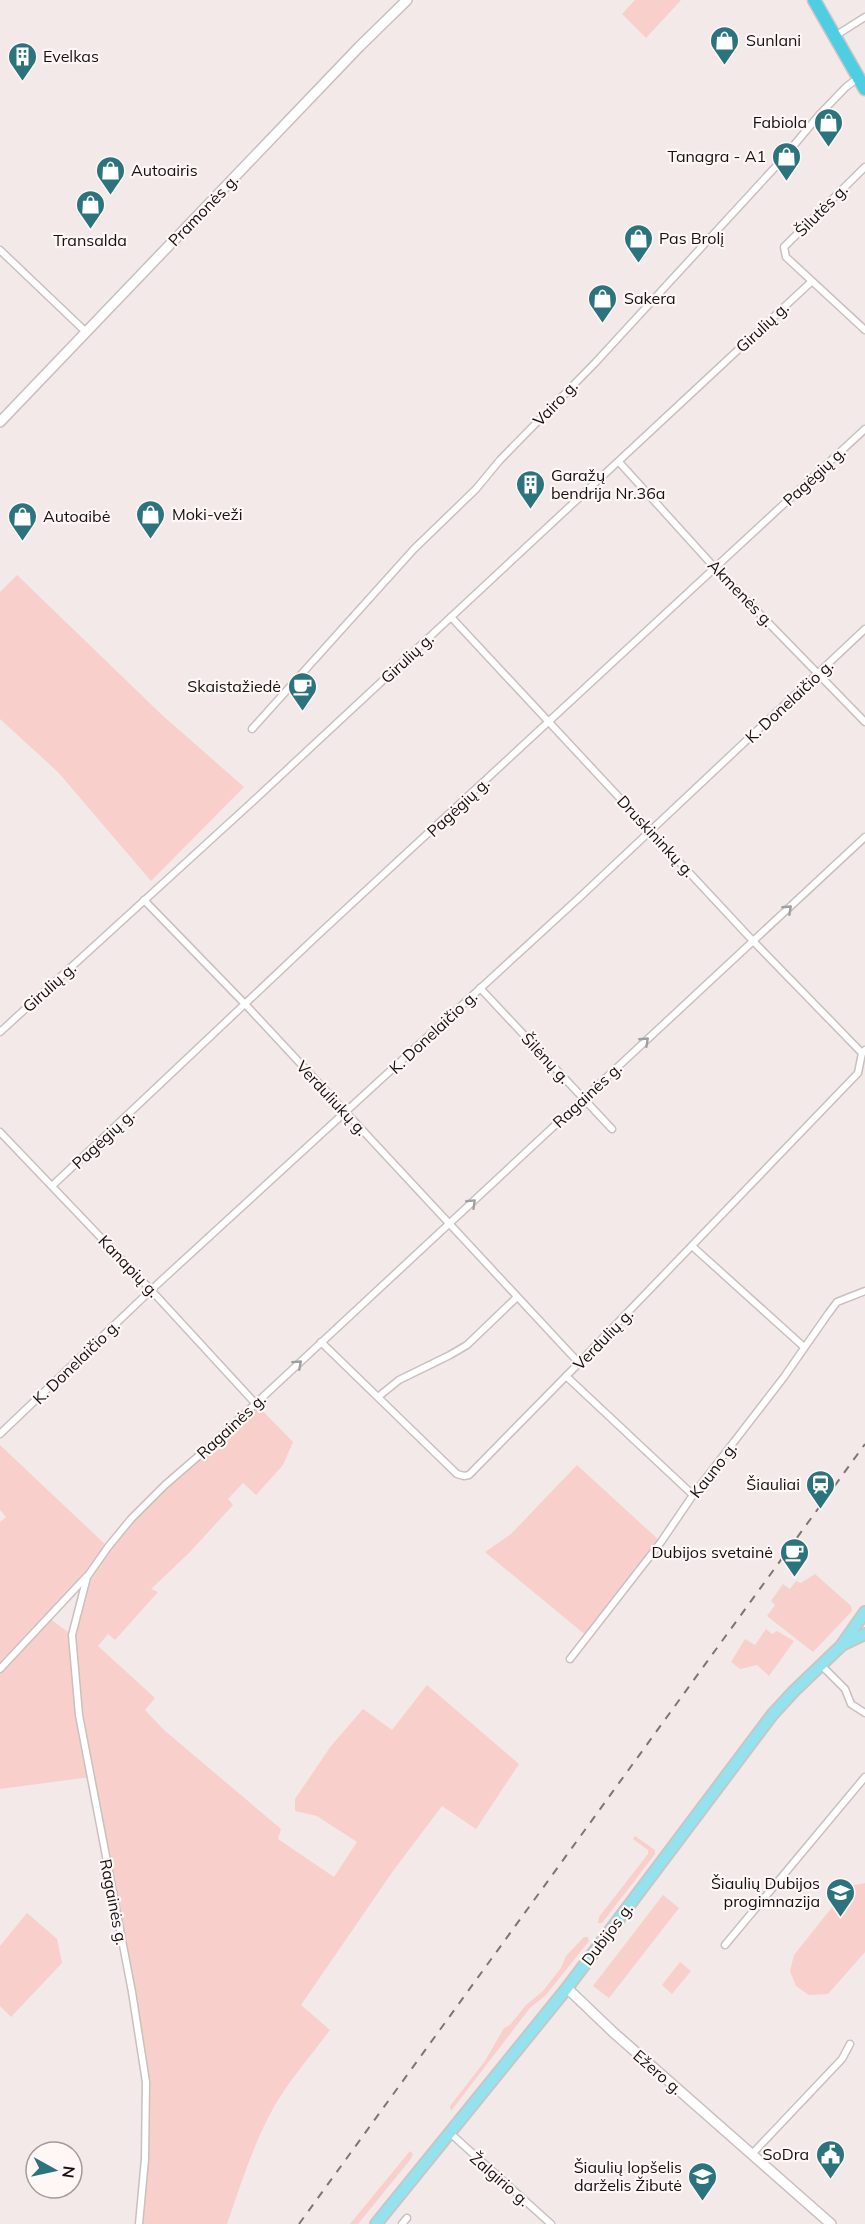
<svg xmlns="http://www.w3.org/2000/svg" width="865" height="2224" font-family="Mulish,sans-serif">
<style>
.green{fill:#f9cfcc;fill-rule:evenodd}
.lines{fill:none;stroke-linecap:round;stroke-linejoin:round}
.street-casing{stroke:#c9c0bf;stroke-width:9}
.secondary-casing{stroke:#c9c0bf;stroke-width:12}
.primary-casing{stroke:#c7c6c6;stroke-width:14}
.highway-casing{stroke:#c7c6c6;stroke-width:15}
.street{stroke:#fff;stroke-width:6}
.secondary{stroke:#fff;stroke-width:9}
.primary{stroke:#94e2ed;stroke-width:10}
.highway{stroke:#4dcfe1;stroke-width:12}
.rail{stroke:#7b7574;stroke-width:2;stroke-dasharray:8 8;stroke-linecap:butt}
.oneway{stroke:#a1a0a0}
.labels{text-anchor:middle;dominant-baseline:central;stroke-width:4.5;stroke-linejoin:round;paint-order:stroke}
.poi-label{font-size:16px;fill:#151211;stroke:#fef7f6;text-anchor:start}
.street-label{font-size:16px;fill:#151211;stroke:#fef7f6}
</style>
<rect width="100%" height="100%" fill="#f2e9e8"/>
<g class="green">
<path d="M635 0H681L646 38 622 14Z"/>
<path d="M17 575 162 715 244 787 151 881 58 772 0 719V592Z"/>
<path d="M255 1403 293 1442 283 1465 256 1495 243 1483 228 1499 233 1505 189 1553 151 1589 158 1592 115 1640 108 1634 98 1646 155 1698 145 1710 164 1730 281 1829 278 1839 334 1877 357 1842 317 1816 295 1811V1799L331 1746 363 1709 392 1730 427 1685 519 1764 476 1829 442 1806 393 1871 301 2005 330 2030C309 2058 285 2085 269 2116 251 2151 240 2187 227 2224H139L145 2159 146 2082 91 1777 0 1789V1522L6 1517 0 1510V1445L108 1547 131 1519ZM86 1579 72 1635 49 1618Z"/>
<path d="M577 1465 661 1542 588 1637 485 1552 511 1534Z"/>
<path d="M815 1574 851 1606 852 1611 813 1652 767 1616 775 1605 771 1601 783 1584 790 1589 796 1581 801 1583Z"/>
<path d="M766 1629 772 1634 777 1631 794 1641 769 1676 757 1665 740 1669 731 1662 745 1639 755 1645Z"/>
<path d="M635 1836 655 1850V1854L602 1923H598L599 1917 648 1854V1850L633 1839Z"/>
<path d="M865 1883V1952L828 1994 809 1995 796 1986 790 1971 794 1955 849 1886Z"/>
<path d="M663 1895 679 1908 609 1998 593 1986Z"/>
<path d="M27 1913 57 1939 62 1963 11 2017 0 2006V1946Z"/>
<path d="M584 1937H588L589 1941 546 1995 530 2008 451 2111 450 2106 485 2061 504 2028 510 2025 526 2005 543 1991 561 1968 566 1956Z"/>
<path d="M680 1962 691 1971 672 1994 662 1985Z"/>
<path d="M410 2151 413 2154 410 2160 358 2224H350Z"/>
</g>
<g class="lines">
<defs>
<g id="street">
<path d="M835 36 865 17"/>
<path d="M865 167 784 247 786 257 865 330"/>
<path d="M0 250 86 332"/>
<path d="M619 462 715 568 865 722"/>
<path d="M451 617 753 941 862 1053"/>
<path d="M252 729 414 549 476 489 500 460 595 363 779 163 820 114 846 87 858 78"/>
<path d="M144 900 245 1004 579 1363"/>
<path d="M480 988 612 1129"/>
<path d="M0 1032 250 804 811 282"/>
<path d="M0 1132 151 1290 255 1403"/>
<path d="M52 1186 320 933 865 429"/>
<path d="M692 1246 804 1347"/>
<path d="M321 1342 457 1474 464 1476 469 1475 579 1363 858 1073 862 1053 865 1050"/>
<path d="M566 1376 693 1495"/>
<path d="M378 1397 399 1380 450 1355 467 1345 517 1297"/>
<path d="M0 1434 151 1290 580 897 865 629"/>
<path d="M570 1659 661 1542 693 1495 784 1377 828 1314 837 1302 865 1291"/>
<path d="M821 1665 845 1689 851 1704 865 1713"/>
<path d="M0 1669 86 1577"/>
<path d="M725 1945 865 1777"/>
<path d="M450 2133 551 2224"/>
<path d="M752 2154 842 2059 850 2044"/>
<path d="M139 2224 145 2159 146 2082 132 1992 79 1715 72 1635 87 1577 108 1547 131 1519 165 1485 210 1446 865 837"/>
<path d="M402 2224 407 2218"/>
</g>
<g id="secondary">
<path d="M0 422 359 47 407 0"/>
<path d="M567 1988 613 2032 831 2224"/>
</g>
<g id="primary">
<path d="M844 1644 865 1634"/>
<path d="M376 2224 567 1988 772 1715 794 1691 841 1646 865 1612"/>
</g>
<path id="highway" d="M814 0 865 89"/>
</defs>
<use href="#street" class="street-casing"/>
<use href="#secondary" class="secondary-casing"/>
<use href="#primary" class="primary-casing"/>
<use href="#highway" class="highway-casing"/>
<use href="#street" class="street"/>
<use href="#secondary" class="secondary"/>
<use href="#primary" class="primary"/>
<use href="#highway" class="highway"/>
<path class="rail" d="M299 2224 865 1444"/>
</g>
<defs><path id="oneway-chevron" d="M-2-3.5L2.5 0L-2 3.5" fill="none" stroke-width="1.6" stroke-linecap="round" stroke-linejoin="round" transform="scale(1.5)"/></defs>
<g class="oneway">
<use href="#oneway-chevron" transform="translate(788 909) rotate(-43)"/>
<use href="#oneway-chevron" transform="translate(645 1041) rotate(-43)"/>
<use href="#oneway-chevron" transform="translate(472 1203) rotate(-44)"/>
<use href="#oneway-chevron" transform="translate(298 1364) rotate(-42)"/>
</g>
<defs>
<symbol id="shop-pin" viewBox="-11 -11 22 30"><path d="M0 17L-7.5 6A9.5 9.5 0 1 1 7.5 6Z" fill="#2b737d" stroke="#fef7f6"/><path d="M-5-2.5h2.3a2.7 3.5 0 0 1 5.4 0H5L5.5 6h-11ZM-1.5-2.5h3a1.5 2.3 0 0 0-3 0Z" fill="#fff"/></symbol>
<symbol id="building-pin" viewBox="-11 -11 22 30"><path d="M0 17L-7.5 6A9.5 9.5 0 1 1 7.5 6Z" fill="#2b737d" stroke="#fef7f6"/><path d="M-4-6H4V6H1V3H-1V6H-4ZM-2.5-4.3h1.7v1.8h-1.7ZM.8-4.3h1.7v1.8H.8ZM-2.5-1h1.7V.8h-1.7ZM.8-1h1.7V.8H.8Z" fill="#fff"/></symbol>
<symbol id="cafe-pin" viewBox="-11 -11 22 30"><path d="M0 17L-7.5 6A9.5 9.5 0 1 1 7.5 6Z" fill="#2b737d" stroke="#fef7f6"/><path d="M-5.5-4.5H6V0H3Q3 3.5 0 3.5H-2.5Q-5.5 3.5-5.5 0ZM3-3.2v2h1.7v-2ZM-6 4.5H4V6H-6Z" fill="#fff"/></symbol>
<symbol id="station-pin" viewBox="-11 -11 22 30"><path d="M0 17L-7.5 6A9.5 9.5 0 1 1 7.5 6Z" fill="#2b737d" stroke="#fef7f6"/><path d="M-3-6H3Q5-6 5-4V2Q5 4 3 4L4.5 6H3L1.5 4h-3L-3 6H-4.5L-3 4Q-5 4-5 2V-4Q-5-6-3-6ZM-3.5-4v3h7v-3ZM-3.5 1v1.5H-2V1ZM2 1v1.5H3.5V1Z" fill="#fff"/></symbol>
<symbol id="school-pin" viewBox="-11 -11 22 30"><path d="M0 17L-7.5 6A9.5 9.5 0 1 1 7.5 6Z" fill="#2b737d" stroke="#fef7f6"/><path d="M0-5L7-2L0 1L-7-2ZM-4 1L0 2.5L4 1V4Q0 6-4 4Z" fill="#fff"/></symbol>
<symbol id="civic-pin" viewBox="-11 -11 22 30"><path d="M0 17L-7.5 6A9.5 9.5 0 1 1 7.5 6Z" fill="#2b737d" stroke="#fef7f6"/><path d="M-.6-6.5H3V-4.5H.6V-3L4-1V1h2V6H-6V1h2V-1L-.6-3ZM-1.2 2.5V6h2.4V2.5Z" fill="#fff"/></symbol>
</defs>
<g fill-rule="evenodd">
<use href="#shop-pin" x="708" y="24" width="33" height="45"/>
<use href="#building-pin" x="6" y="40" width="33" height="45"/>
<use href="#shop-pin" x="812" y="106" width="33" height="45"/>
<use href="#shop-pin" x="770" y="140" width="33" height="45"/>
<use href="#shop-pin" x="94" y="154" width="33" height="45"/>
<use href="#shop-pin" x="74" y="188" width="33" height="45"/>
<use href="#shop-pin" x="622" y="222" width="33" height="45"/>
<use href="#shop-pin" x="586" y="282" width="33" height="45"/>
<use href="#building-pin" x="514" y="468" width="33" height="45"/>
<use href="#shop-pin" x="134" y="498" width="33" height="45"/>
<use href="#shop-pin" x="6" y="500" width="33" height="45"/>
<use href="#cafe-pin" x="286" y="670" width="33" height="45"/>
<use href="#station-pin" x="804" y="1468" width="33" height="45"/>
<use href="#cafe-pin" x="778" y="1536" width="33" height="45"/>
<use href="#school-pin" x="824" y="1876" width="33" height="45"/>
<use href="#civic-pin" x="814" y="2138" width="33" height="45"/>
<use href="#school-pin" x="686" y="2160" width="33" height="45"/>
</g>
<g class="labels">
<g class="poi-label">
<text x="746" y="40">Sunlani</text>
<text x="43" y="56">Evelkas</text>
<text x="807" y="122" text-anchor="end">Fabiola</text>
<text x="766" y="156" text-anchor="end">Tanagra - A1</text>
<text x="131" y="170">Autoairis</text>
<text x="659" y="238">Pas Brolį</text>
<text x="90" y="240" text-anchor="middle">Transalda</text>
<text x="624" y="298">Sakera</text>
<text x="551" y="475">Garažų<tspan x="551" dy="18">bendrija Nr.36a</tspan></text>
<text x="172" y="514">Moki-veži</text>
<text x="43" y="516">Autoaibė</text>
<text x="281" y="686" text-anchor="end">Skaistažiedė</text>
<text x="800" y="1484" text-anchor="end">Šiauliai</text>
<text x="773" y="1552" text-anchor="end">Dubijos svetainė</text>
<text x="820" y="1883" text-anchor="end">Šiaulių Dubijos<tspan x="820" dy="18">progimnazija</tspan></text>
<text x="809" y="2154" text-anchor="end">SoDra</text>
<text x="682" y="2167" text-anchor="end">Šiaulių lopšelis<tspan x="682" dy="18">darželis Žibutė</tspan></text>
</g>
<g class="street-label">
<text transform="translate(203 210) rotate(-46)">Pramonės g.</text>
<text transform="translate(821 210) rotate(-45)">Šilutės g.</text>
<text transform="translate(762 327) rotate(-43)">Girulių g.</text>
<text transform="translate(555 403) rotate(-46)">Vairo g.</text>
<text transform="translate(814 476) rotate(-43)">Pagėgių g.</text>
<text transform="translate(741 593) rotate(46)">Akmenės g.</text>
<text transform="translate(407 658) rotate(-43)">Girulių g.</text>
<text transform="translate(789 701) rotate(-43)">K. Donelaičio g.</text>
<text transform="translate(458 807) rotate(-43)">Pagėgių g.</text>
<text transform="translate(656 836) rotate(47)">Druskininkų g.</text>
<text transform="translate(49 987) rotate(-42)">Girulių g.</text>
<text transform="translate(433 1032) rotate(-43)">K. Donelaičio g.</text>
<text transform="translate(546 1058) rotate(47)">Šilėnų g.</text>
<text transform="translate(587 1095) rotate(-43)">Ragainės g.</text>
<text transform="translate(332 1098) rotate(47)">Verduliukų g.</text>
<text transform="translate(103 1139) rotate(-43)">Pagėgių g.</text>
<text transform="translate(129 1266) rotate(46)">Kanapių g.</text>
<text transform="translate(603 1339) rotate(-46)">Verdulių g.</text>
<text transform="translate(76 1362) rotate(-44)">K. Donelaičio g.</text>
<text transform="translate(231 1426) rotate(-43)">Ragainės g.</text>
<text transform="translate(713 1470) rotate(-52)">Kauno g.</text>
<text transform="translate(114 1902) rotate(79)">Ragainės g.</text>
<text transform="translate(607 1934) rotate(-53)">Dubijos g.</text>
<text transform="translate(658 2072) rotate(41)">Ežero g.</text>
<text transform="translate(500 2179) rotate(41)">Žalgirio g.</text>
</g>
</g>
<g transform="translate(54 2170) rotate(98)"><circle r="28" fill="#fef7f6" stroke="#a19b9a" stroke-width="1.5"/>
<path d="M0-4.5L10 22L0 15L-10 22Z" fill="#2b737d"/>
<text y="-9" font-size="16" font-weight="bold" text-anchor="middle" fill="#151211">N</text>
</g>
</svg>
